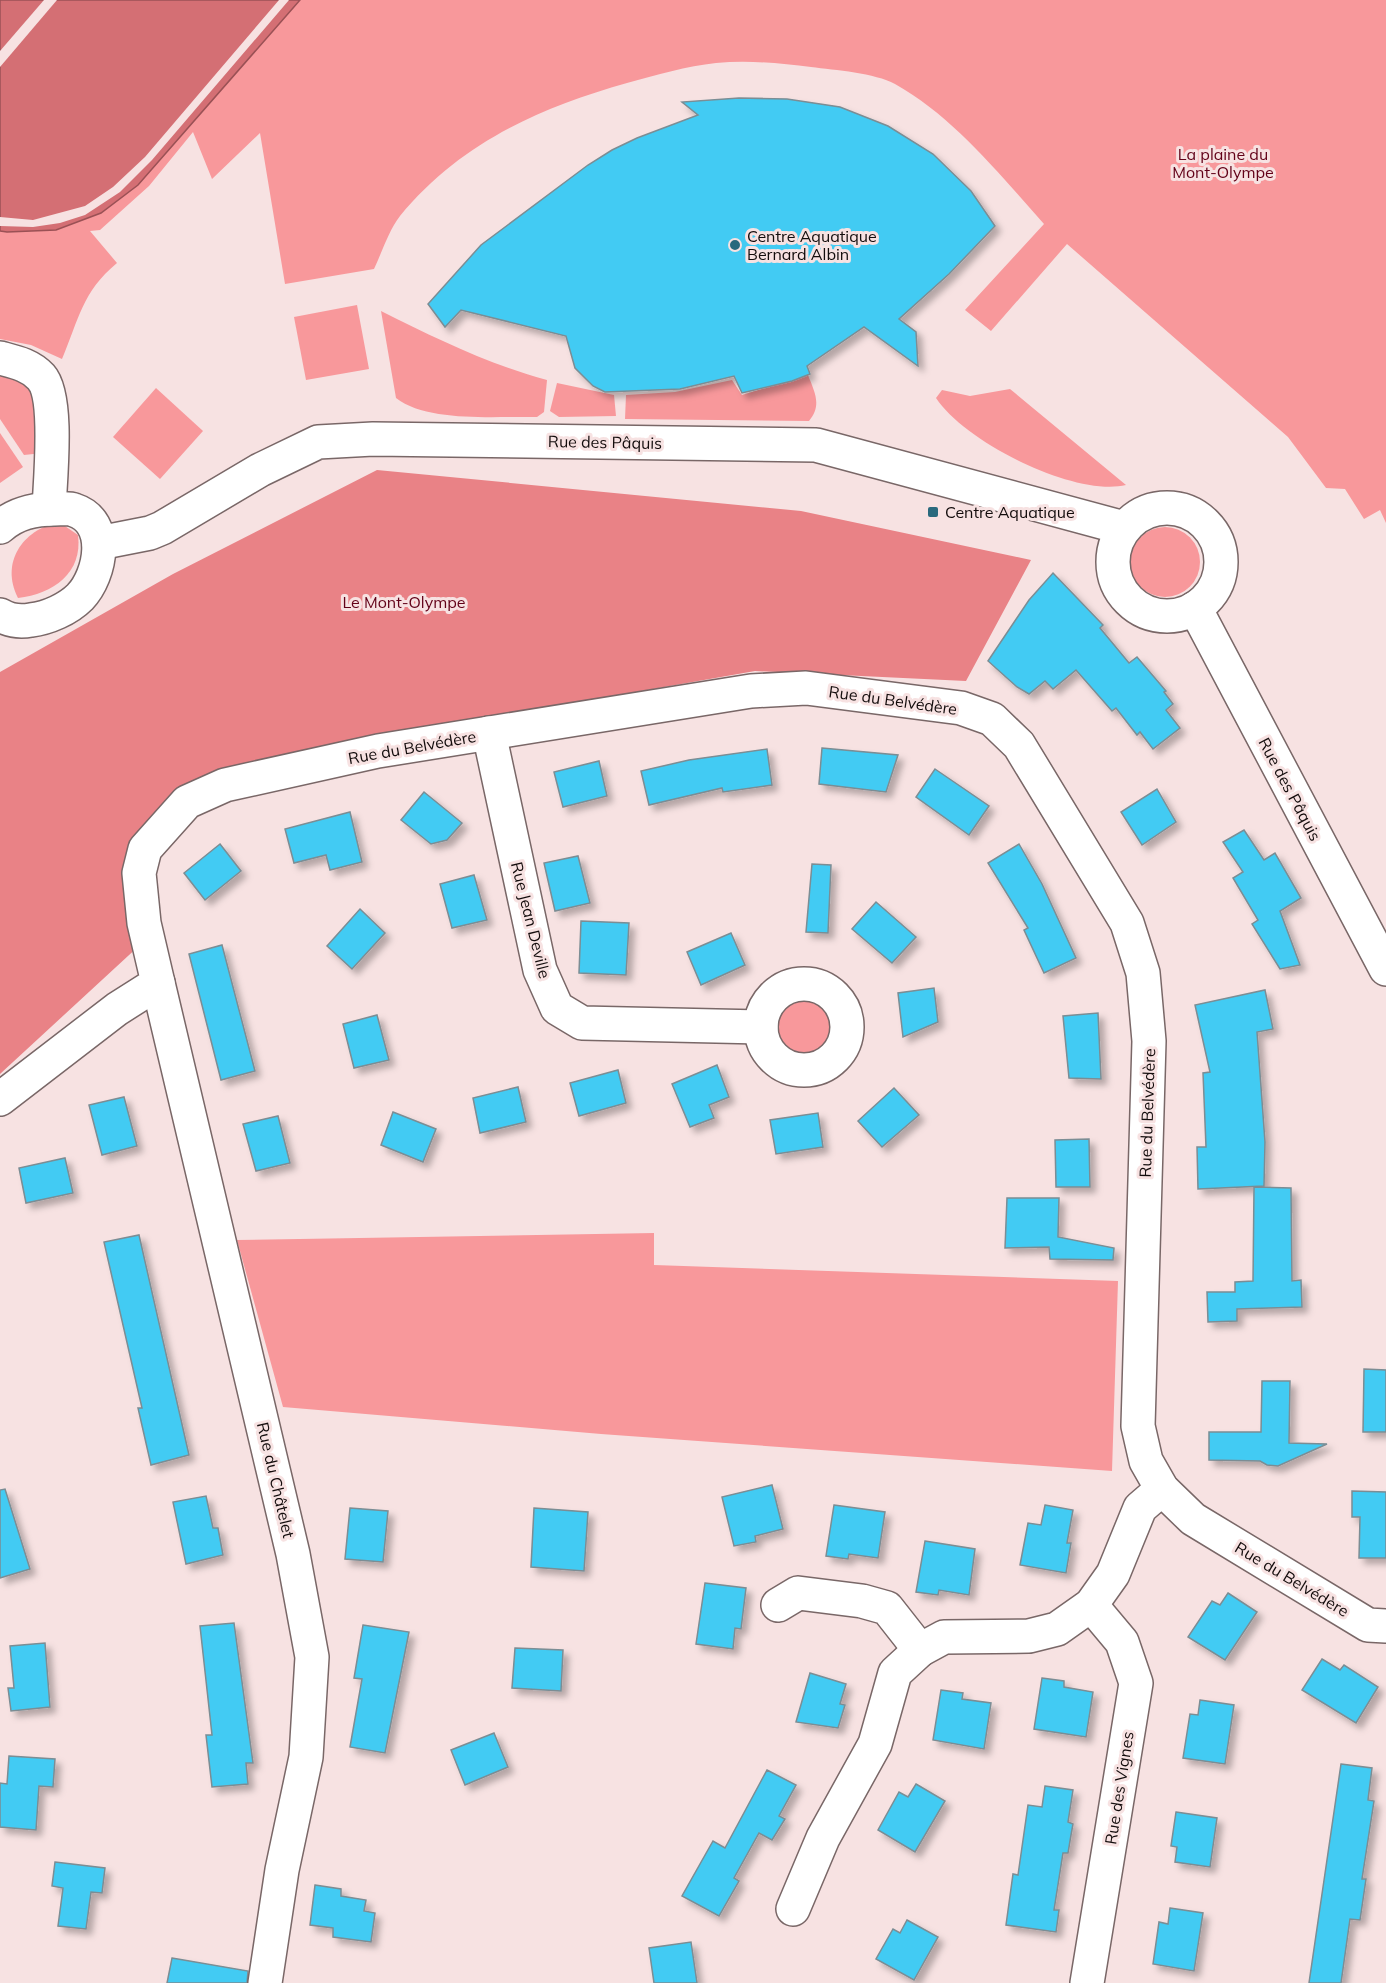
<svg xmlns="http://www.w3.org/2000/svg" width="1386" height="1983" font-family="Mulish,sans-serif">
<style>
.green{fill:#f8989b}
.forest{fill:#e98286}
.water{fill:#d46f74;stroke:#9a5155;stroke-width:1.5}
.pier{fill:#f7e2e2}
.building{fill:#42cbf3;stroke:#7b8d94;stroke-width:1.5;filter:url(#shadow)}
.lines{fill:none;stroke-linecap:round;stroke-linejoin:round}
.minor-casing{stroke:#796767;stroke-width:36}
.minor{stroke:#fff;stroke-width:33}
.poi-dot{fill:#29697d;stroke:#f7e2e2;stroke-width:2}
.labels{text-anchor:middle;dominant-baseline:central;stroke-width:6;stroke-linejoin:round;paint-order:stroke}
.park-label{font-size:16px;fill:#620118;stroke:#f7e2e2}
.poi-label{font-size:16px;fill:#130c0c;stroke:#f7e2e2;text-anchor:start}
.street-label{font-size:16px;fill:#130c0c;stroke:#f7e2e2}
</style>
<defs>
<filter id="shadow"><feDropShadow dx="5.5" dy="5.5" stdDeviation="3" flood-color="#0004"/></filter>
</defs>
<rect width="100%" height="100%" fill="#f7e2e2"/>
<g class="green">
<path d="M0 0H1386V523L1380 510 1364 519 1345 489 1326 488 1288 437 1067 244 991 331 965 310 1044 224C1000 175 954 117 895 84 875 73 835 70 811 67 780 63 747 60 716 63 687 66 656 75 627 83 539 108 460 143 400 216 389 230 382 252 374 269L285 284 260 133 212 179 193 132 149 186 100 230 90 231 117 263C82 292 79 319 62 359L31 345 0 339Z"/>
<path d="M357 305 369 369 306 380 294 317Z"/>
<path d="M381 311C435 338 488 364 547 380L544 412 537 417C497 416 428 423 396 398Z"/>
<path d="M0 375 30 380 43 453 24 455 0 419Z"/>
<path d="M808 375C815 393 822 405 809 421L625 419 626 395 675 392 732 380 742 395Z"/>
<path d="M557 383 614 395 616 416 559 417 550 411Z"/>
<path d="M156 388 203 431 160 479 113 437Z"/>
<path d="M1010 389 1126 485C1074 497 965 442 936 398L942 390 970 396Z"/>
<path d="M0 433 23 467 0 483Z"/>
<path d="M59 522 78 535C83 573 53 594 18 598 0 563 22 530 59 522Z"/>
<circle cx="1165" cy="562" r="35"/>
<circle cx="803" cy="1029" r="31"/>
<path d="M654 1233V1265L1118 1281 1112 1471 601 1434 283 1407 237 1240Z"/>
</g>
<path class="forest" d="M377 470 801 511 1031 560 966 681 755 671 363 740 131 842 141 944 0 1074V672L173 574Z"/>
<path class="water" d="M0 0H300L138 185 101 213 56 230 7 232 0 231Z"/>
<g class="pier">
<path d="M44 0H57L0 67V51Z"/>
<path d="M279 0H289L152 160 120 192 85 215 60 223 33 227 0 226V217L33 220 85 206 113 187 145 157Z"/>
</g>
<g class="building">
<path d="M739 98 787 99 840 107 888 126 933 154 971 191 995 226 949 274 899 319 916 332 918 366 864 327 807 366 810 374 792 381 742 393 734 376 680 389 605 392 593 386 575 368 566 336 461 310 445 327 428 304 481 245 588 165 612 150 637 138 698 115 682 102Z"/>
<path d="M1053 573 1103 625 1100 628 1129 663 1137 657 1166 691 1164 692 1173 704 1166 710 1180 728 1153 749 1140 732 1137 735 1116 708 1112 711 1076 670 1053 689 1045 681 1029 694 1017 687 988 661 1029 600Z"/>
<path d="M822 748 898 755 886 792 819 784Z"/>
<path d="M767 749 772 785 723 792 722 788 649 805 641 771 689 760Z"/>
<path d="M599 761 607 796 563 807 554 772Z"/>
<path d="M935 769 989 806 969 835 916 797Z"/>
<path d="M1157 789 1176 822 1142 845 1121 812Z"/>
<path d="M424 792 462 823 447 840 431 844 401 820Z"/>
<path d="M350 812 362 862 330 870 326 855 294 863 285 829Z"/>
<path d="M1244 830 1264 860 1275 853 1301 898 1280 911 1300 965 1280 969 1252 924 1258 920 1233 878 1243 872 1223 842Z"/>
<path d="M220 844 241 871 205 900 184 873Z"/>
<path d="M1019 844 1042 884 1076 958 1044 973 1024 930 1028 928 988 863Z"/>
<path d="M578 856 590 903 555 911 544 863Z"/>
<path d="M812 864 831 865 828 933 806 932Z"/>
<path d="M474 875 487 920 452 928 440 884Z"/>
<path d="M876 902 916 937 892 963 852 929Z"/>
<path d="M360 909 385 933 352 969 327 946Z"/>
<path d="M581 921 629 923 626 975 579 973Z"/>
<path d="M731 933 745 965 701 985 687 952Z"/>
<path d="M222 945 255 1071 221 1080 189 954Z"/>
<path d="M934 988 938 1022 903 1037 898 993Z"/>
<path d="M1265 990 1273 1029 1257 1032 1265 1142 1264 1186 1198 1189 1197 1147H1206L1203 1073 1210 1072 1195 1005Z"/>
<path d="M1098 1013 1101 1079 1069 1078 1063 1016Z"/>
<path d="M377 1015 389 1060 354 1068 343 1024Z"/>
<path d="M717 1065 729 1097 709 1105 714 1118 690 1127 672 1084Z"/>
<path d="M618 1070 626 1103 579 1116 570 1083Z"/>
<path d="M518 1087 526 1122 480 1133 473 1098Z"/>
<path d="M894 1088 919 1115 882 1147 858 1121Z"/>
<path d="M124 1097 137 1146 102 1155 89 1105Z"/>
<path d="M393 1112 436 1129 423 1162 381 1145Z"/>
<path d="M818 1113 823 1147 776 1154 770 1120Z"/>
<path d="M278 1116 290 1163 256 1171 243 1124Z"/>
<path d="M1089 1139 1090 1187H1056L1055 1140Z"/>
<path d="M65 1158 73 1193 26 1203 19 1168Z"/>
<path d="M1254 1187 1291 1188 1292 1281 1301 1280 1302 1307 1237 1309V1321L1208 1322 1207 1292H1235V1282L1253 1281Z"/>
<path d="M1007 1198H1059L1058 1237 1114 1248 1113 1260 1050 1259 1049 1247 1005 1248Z"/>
<path d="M139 1235 189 1455 151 1465 138 1408H142L104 1242Z"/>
<path d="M1364 1369 1386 1370V1432H1363Z"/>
<path d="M1262 1381H1290L1289 1443 1327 1444 1278 1466 1267 1465 1260 1461 1209 1460V1432H1261Z"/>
<path d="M772 1485 783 1529 755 1536 756 1542 734 1546 722 1497Z"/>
<path d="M5 1489 30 1569 0 1578V1490Z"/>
<path d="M1352 1491 1386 1492V1558H1359L1360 1517H1352Z"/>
<path d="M206 1496 213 1528H218L223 1555 186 1564 173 1502Z"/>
<path d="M834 1505 885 1512 878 1558 849 1554 848 1559 826 1556Z"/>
<path d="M1045 1505 1073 1510 1067 1543H1071L1066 1573 1020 1565 1028 1523 1041 1525Z"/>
<path d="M350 1508 388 1511 383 1562 345 1559Z"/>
<path d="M534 1508 588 1512 584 1571 531 1567Z"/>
<path d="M925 1541 975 1549 969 1595 939 1590 938 1595 916 1592Z"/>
<path d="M705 1583 746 1588 741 1629 735 1628 733 1649 696 1644Z"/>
<path d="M1228 1593 1257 1612 1225 1660 1188 1637 1212 1601 1220 1605Z"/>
<path d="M234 1623 253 1763H246L248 1784 212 1787 206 1735H212L200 1626Z"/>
<path d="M363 1625 409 1632 385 1753 350 1747 362 1679 354 1678Z"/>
<path d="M45 1643 50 1707 11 1711 8 1688H14L10 1646Z"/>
<path d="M515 1648 563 1650 561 1691 512 1688Z"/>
<path d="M1322 1659 1340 1670 1344 1665 1378 1687 1356 1723 1302 1690Z"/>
<path d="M810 1673 846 1684 840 1704 845 1705 838 1728 796 1722Z"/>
<path d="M1042 1678 1064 1681V1687L1093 1692 1086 1737 1034 1729Z"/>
<path d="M941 1690 963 1693 962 1699 991 1703 984 1749 933 1740Z"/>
<path d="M1200 1700 1234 1705 1225 1764 1183 1758 1190 1714 1198 1715Z"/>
<path d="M494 1733 508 1767 465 1785 451 1750Z"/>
<path d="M9 1756 55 1759 53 1787 39 1786 36 1830 0 1827V1783L7 1784Z"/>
<path d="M1341 1764 1372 1768 1368 1800 1374 1801 1362 1879H1366L1360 1920 1350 1919 1341 1983H1309Z"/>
<path d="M767 1770 796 1785 779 1816 785 1819 772 1840 759 1833 734 1878 739 1881 719 1916 682 1896 713 1841 725 1848Z"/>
<path d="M916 1784 945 1801 915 1852 878 1830 899 1792 908 1797Z"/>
<path d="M1045 1786 1073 1790 1068 1822 1073 1824 1071 1835 1068 1853H1063L1054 1910H1059L1056 1932 1006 1925 1013 1874 1018 1875 1028 1805 1042 1807Z"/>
<path d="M1176 1812 1217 1818 1210 1867 1175 1862 1177 1847 1171 1846Z"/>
<path d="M55 1862 105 1868 102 1893 91 1892 86 1929 58 1926 63 1888 52 1886Z"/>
<path d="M315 1885 341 1889V1896L366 1900 364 1911 375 1913 371 1942 333 1937V1928L310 1925Z"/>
<path d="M1170 1908 1203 1913 1194 1971 1153 1964 1159 1922 1168 1924Z"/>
<path d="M907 1920 938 1937 914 1980 876 1959 893 1929 900 1933Z"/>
<path d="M691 1942 697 1983H654L649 1948Z"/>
<path d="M172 1958 248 1971 247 1983H167Z"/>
</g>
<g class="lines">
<defs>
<g id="minor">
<path d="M0 358C15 362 30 365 41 377 59 397 50 481 49 509"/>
<circle cx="1167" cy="562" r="54"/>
<path d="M0 527C16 513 34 509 55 509 61 509 69 508 74 510 111 522 101 575 80 597 68 609 48 618 31 620 20 622 10 621 0 615"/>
<path d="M99 543 150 533 162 528 260 470 318 442 373 439 816 445 1124 528"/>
<path d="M1195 608 1386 969"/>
<path d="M489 733 540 970 557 1008 582 1023 761 1027"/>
<path d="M158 983 293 1554 312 1657 306 1757 282 1870 265 1983"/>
<circle cx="804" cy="1027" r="43"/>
<path d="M0 1099 117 1009 158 983 144 923 139 873 145 849 187 802 225 785 378 751 751 691 806 688 961 708 992 719 1019 745 1127 923 1143 973 1149 1041 1138 1426 1146 1461 1162 1489 1193 1519 1368 1625 1386 1626"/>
<path d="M778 1605 798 1593 862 1601 887 1608 920 1650"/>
<path d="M793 1909 823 1838 875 1744 895 1673 920 1650 944 1637 1029 1636 1057 1629 1091 1605 1113 1574 1140 1508 1162 1489"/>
<path d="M1087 1983 1136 1683 1122 1642 1091 1605"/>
</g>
</defs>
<use href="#minor" class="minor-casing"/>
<use href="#minor" class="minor"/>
</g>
<g class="poi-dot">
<circle cx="735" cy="245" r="6"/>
<rect x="927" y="506" width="12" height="12" rx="3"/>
</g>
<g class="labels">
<g class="park-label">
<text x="1223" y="154">La plaine du<tspan x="1223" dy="18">Mont-Olympe</tspan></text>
<text x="404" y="602">Le Mont-Olympe</text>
</g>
<g class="poi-label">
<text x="747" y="236">Centre Aquatique<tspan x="747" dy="18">Bernard Albin</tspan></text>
<text x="945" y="512">Centre Aquatique</text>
</g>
<g class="street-label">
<text transform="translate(605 442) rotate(1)">Rue des Pâquis</text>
<text transform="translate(893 700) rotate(8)">Rue du Belvédère</text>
<text transform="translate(412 747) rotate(-10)">Rue du Belvédère</text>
<text transform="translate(1290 789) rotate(62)">Rue des Pâquis</text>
<text transform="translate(531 920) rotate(76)">Rue Jean Deville</text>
<text transform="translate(1147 1113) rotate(-88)">Rue du Belvédère</text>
<text transform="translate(276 1480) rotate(77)">Rue du Châtelet</text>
<text transform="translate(1292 1579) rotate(31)">Rue du Belvédère</text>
<text transform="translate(1119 1788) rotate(-81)">Rue des Vignes</text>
</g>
</g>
</svg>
